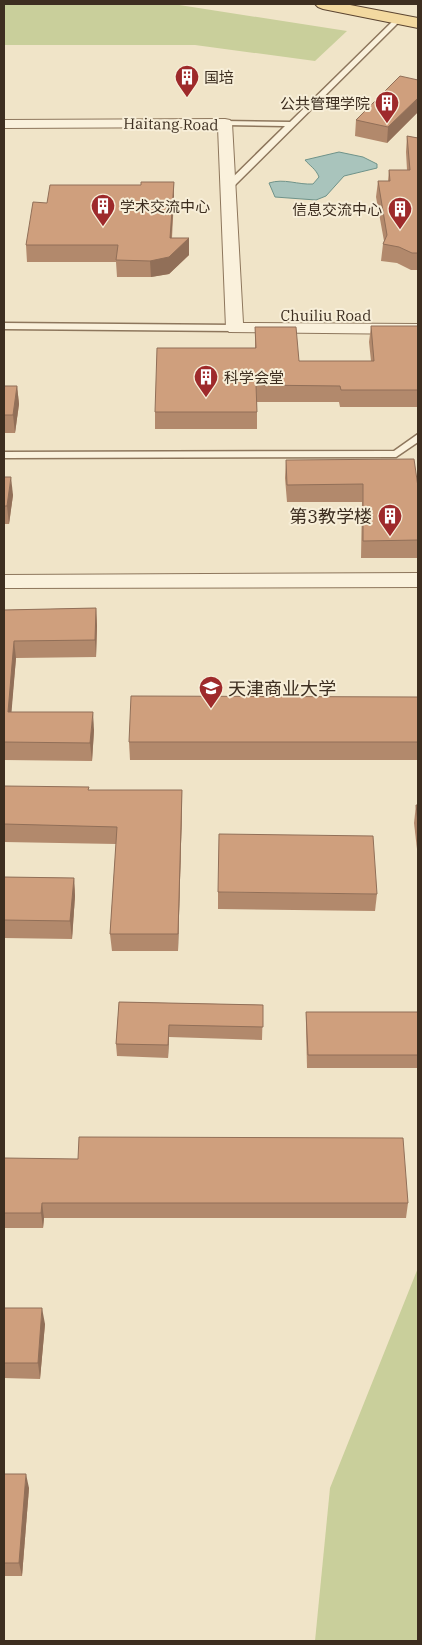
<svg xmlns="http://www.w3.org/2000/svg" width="422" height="1645" font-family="'IBM Plex Serif','Noto Sans SC',serif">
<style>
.green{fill:#c9cf9b}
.water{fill:#a9c4bc;stroke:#6f938a}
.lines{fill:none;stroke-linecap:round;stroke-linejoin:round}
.lane-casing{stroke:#8d765c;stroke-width:3}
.street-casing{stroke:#8d765c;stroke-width:2}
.primary-casing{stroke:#5b4430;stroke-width:2}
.lane{fill:#faf1dc;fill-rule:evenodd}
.street{fill:#faf1dc;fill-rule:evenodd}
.primary{fill:#f3d9a0;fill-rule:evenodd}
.wall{fill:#b2896c}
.shaded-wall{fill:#916f58}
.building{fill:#cf9f7d;stroke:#916f58}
.labels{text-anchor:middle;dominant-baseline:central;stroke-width:4;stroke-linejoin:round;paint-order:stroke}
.far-poi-label{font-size:15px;fill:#3d2e20;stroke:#f7eed8;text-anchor:start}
.far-street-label{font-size:15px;fill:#3d2e20;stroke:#f7eed8}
.poi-label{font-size:18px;fill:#3d2e20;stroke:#f7eed8;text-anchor:end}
</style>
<rect width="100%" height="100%" fill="#f0e4c8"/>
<g class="green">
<path d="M4 4H173L347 31 315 61 195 45H4Z"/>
<path d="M418 1268V1641H315L330 1488Z"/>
</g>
<path class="water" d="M339 152 363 157 377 164V168L344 176 326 196 316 200 275 197 269 183C284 178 298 185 313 184L319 177C316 169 310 166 305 160Z"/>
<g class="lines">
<defs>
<g id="lane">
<path d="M397 17 403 18 232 188H226V184L285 126 225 125H222V121L290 122Z"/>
<path d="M4 323 235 325 240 328 235 331 4 329Z"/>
<path d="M418 434V442L396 457 4 458V452L394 451Z"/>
</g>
<g id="street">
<path d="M225 119 230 120 232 123 243 323 418 324V334L229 332 226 328 218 127 4 128V120Z"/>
<path d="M418 573V587L4 588V575Z"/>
</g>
<path id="primary" d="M315 4H345L418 18V28L323 9 318 7Z"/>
</defs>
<use href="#lane" class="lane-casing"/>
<use href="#street" class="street-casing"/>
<use href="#primary" class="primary-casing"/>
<use href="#lane" class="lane"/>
<use href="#street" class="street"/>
<use href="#primary" class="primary"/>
</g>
<g class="wall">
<path d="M418 80V112L387 143 355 136 356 120Z"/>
<path d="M407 136 418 138V270H411L397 263 381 261 383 244 384 241 376 197 378 181H388L389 170H407L406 152Z"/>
<path d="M174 182V198L172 238 189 255 169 274 151 277H117L116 262H27L26 245 47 203 141 185Z"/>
<path d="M371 326H418V407H340L339 402H257V429H155V412L255 348V327L299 361H371L369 342Z"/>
<path d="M4 386H17L19 404 15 433H4Z"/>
<path d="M286 460 418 487V558H361L362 502H287L285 478Z"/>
<path d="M4 477 13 495 9 524H4Z"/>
<path d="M96 608 97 626 96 657 16 658 11 712 94 730 92 761 4 760V610Z"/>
<path d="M418 697V760H130L129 742Z"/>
<path d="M4 786 89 790H182V808L178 951H112L110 934 116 844 4 842Z"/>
<path d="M416 805H418V858L414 823Z"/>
<path d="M4 877 74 878 75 896 72 939 4 938Z"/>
<path d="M218 892 377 894 375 911 218 909Z"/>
<path d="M119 1002 263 1005 262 1040 169 1037 168 1058 117 1056 116 1044Z"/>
<path d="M306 1012H418V1068H307L306 1025Z"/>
<path d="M4 1158 408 1203 406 1218H44L43 1228H4Z"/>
<path d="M4 1308 45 1324 40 1379 4 1378Z"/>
<path d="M4 1474 29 1488 22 1576H4Z"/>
</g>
<g class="shaded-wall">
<path d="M418 98V112L387 143 388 127Z"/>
<path d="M174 182V198L170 255V238Z"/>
<path d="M189 238V255L169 274 151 277 150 261Z"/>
<path d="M17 386 19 404 15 433 13 415Z"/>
<path d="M11 477 13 495 9 524 7 506Z"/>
<path d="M96 608 97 626 96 657 95 640Z"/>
<path d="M14 641 16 658 10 730 8 712Z"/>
<path d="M93 712 94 730 92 761 90 743Z"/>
<path d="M182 790V808L178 951V934Z"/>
<path d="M74 878 75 896 72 939 70 921Z"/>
<path d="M169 1025V1037L168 1058V1045Z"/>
<path d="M42 1203 44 1218 43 1228 41 1213Z"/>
<path d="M42 1308 45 1324 40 1379 38 1363Z"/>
<path d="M26 1474 29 1488 22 1576 19 1563Z"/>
</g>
<g class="building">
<path d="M400 76 418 80V98L388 127 356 120Z"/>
<path d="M407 136 418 138V253H412L399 247 383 244 387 235 378 181H390L389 170H410Z"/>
<path d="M141 182H174L170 238H189L169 257 150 261 116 260 118 245H26L33 202 47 203 50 185H141Z"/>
<path d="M371 326H418V390H341L340 386 256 385 257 412H155L157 348H256L255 327H296L299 361H374Z"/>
<path d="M4 386H17L13 415H4Z"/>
<path d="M414 459 418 487V540L363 541V484L287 485 286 460Z"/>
<path d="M4 477H11L7 506H4Z"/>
<path d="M96 608 95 640 14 641 8 712H93L90 743 4 742V610Z"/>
<path d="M131 696 418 697V742H129Z"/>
<path d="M4 786 89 787 88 790H182L178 934H110L117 827 4 824Z"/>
<path d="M416 805H418V822Z"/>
<path d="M219 834 373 836 377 894 218 892Z"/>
<path d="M4 877 74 878 70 921 4 920Z"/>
<path d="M119 1002 263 1005V1027L169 1025 168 1045 116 1044Z"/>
<path d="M306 1012H418V1055H308Z"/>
<path d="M79 1137 403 1138 408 1203H42L41 1213H4V1158L78 1159Z"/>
<path d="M4 1308H42L38 1363H4Z"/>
<path d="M4 1474H26L19 1563H4Z"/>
</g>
<defs>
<symbol id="building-pin" viewBox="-11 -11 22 30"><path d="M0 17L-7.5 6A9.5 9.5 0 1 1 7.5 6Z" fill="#9e2a2b" stroke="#f7eed8"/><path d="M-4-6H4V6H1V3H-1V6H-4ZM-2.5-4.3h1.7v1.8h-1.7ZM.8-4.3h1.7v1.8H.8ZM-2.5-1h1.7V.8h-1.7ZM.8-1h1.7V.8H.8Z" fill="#fff"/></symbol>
<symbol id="university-pin" viewBox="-11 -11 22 30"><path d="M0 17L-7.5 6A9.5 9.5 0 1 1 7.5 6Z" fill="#9e2a2b" stroke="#f7eed8"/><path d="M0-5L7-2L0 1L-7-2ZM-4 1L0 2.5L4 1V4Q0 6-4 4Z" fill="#fff"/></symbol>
</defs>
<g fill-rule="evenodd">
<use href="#building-pin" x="173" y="63" width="28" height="38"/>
<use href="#building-pin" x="373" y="89" width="28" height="38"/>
<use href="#building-pin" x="89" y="192" width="28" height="38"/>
<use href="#building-pin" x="386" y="195" width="28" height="38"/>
<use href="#building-pin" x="192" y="363" width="28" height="38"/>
<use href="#building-pin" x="376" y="502" width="28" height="38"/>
<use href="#university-pin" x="197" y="674" width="28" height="38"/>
</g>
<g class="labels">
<g class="far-poi-label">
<text x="204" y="77">国培</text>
<text x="370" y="103" text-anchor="end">公共管理学院</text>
<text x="120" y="206">学术交流中心</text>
<text x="382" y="209" text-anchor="end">信息交流中心</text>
<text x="224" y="377">科学会堂</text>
</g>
<g class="far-street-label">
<text transform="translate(171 124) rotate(1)">Haitang Road</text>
<text x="326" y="315">Chuiliu Road</text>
</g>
<g class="poi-label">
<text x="372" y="516">第3教学楼</text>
<text x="228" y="688" text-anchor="start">天津商业大学</text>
</g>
</g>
<rect width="422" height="1645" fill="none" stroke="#3d2e20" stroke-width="10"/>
</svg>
